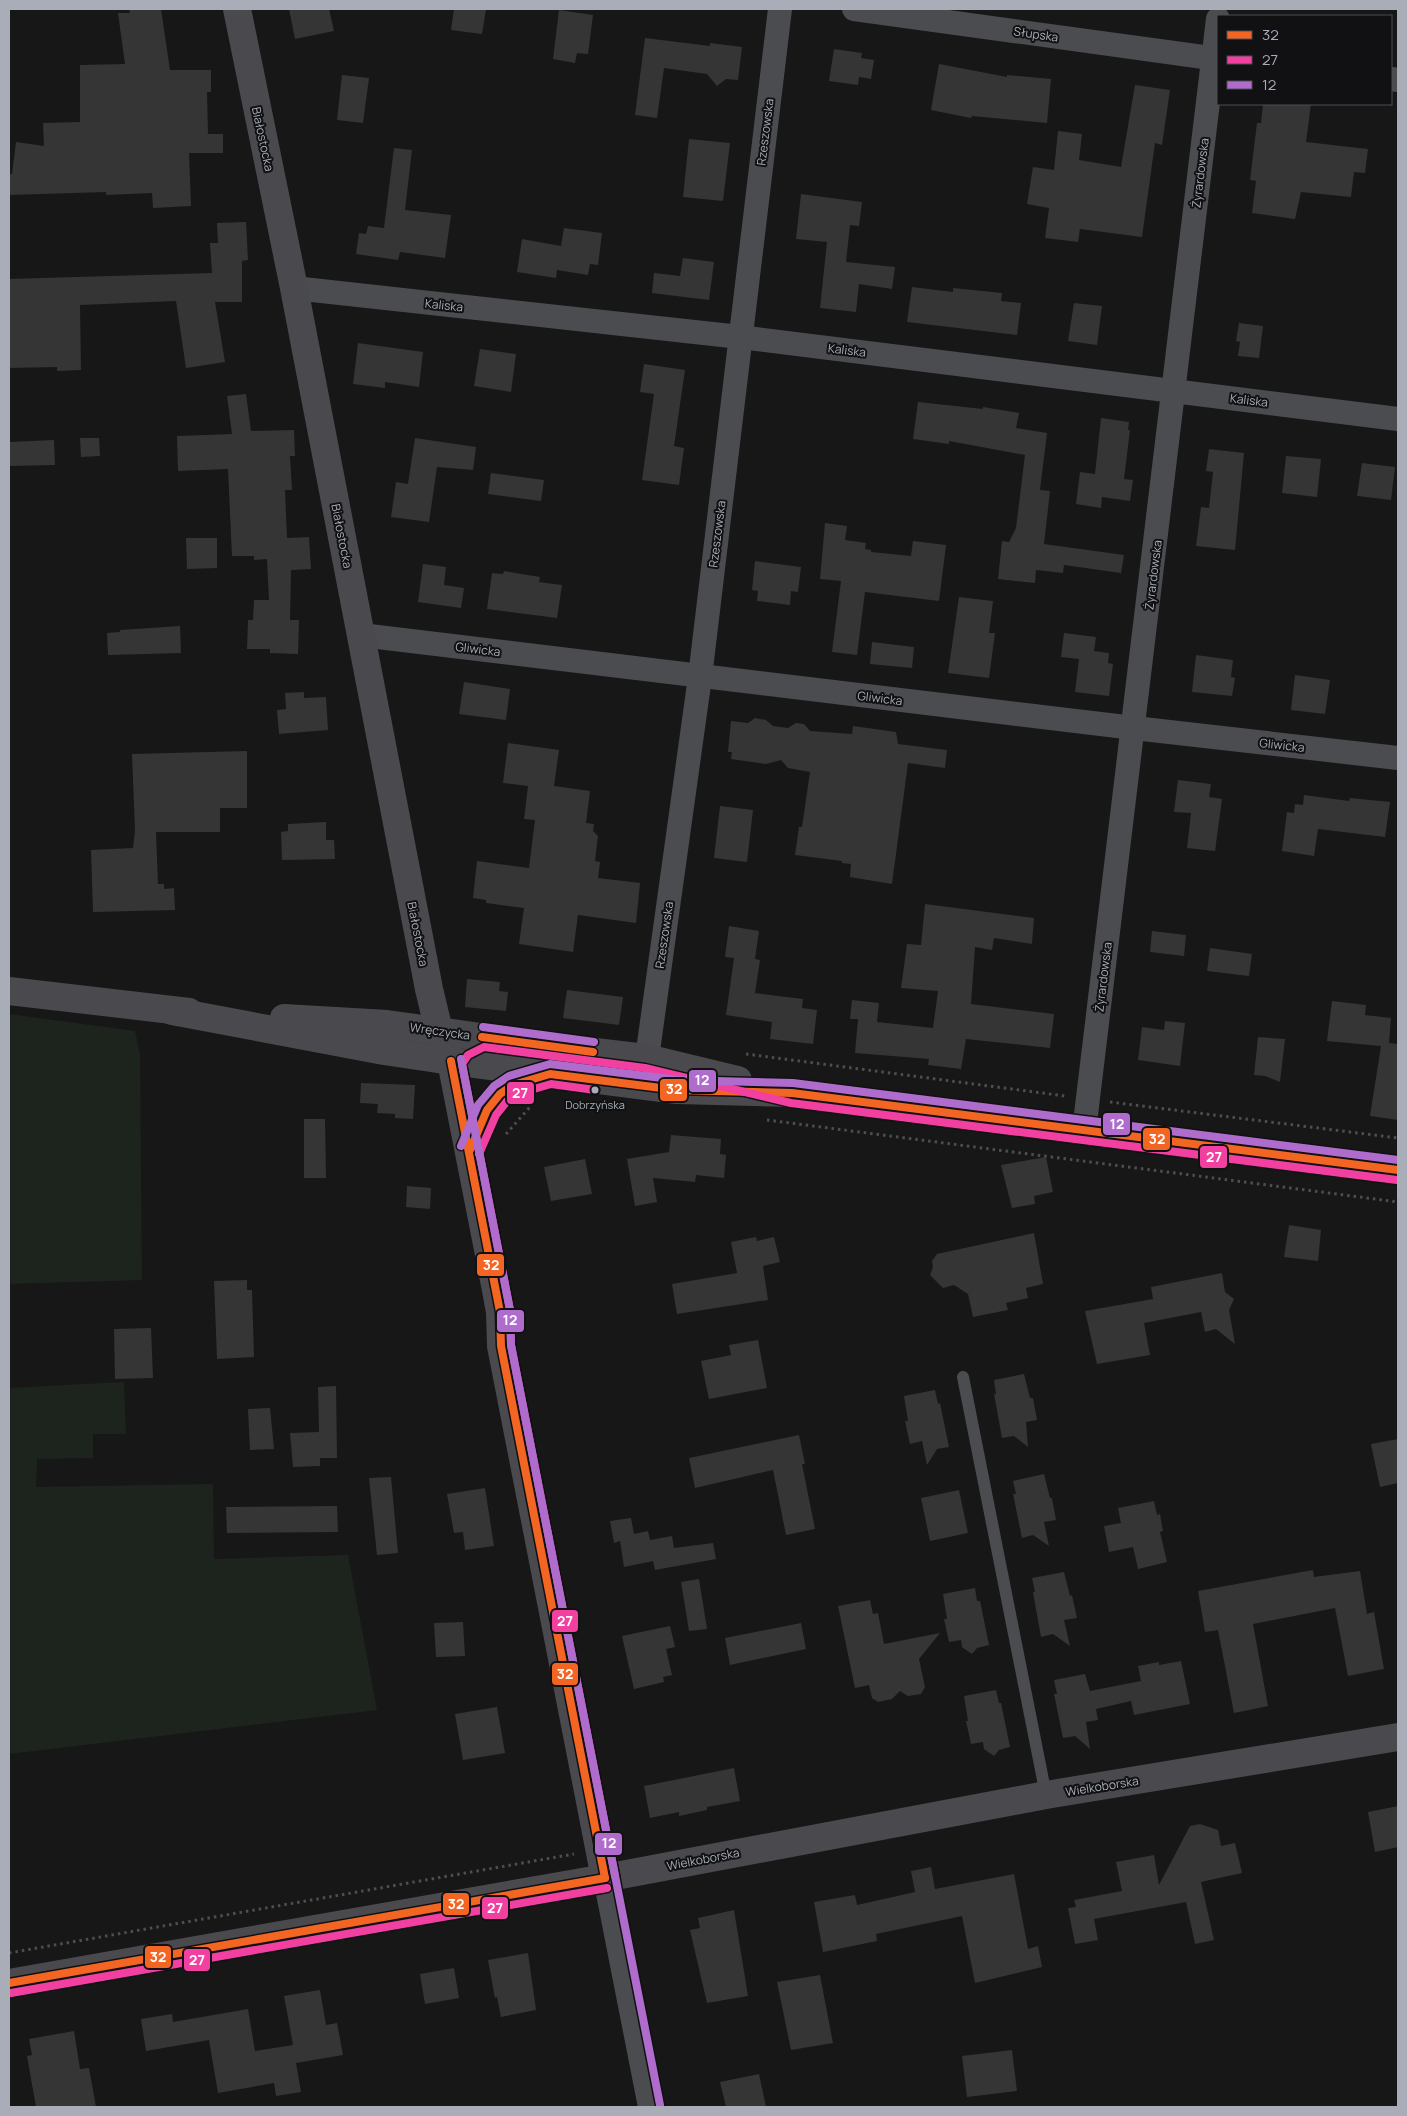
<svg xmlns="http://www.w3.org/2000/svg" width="1407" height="2116" font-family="Manrope,sans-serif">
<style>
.green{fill:#1d241e}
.building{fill:#353536}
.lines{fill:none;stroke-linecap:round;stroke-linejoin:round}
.path{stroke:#4d4e52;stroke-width:3;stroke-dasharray:2.5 4;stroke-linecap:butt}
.lane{stroke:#4b4c50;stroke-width:12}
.street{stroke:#4b4c50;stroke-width:24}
.secondary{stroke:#4a4a4e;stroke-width:28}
.bus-1-casing{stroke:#111113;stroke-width:11}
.bus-2-casing{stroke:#111113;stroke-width:11}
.bus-3-casing{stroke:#111113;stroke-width:11}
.bus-1{stroke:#f26522;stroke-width:8}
.bus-2{stroke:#f240a1;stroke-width:8}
.bus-3{stroke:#b06ccc;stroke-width:8}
.bus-dot{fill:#a8adb8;stroke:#111113;stroke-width:2}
.labels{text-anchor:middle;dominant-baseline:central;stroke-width:4;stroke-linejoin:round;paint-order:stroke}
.bus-label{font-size:11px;fill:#a8adb8;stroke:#111113}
.street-label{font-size:12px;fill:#a8adb8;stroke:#111113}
.line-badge{stroke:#111113;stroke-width:2}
.badge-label{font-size:14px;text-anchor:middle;font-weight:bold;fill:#fff}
</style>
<rect width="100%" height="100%" fill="#171717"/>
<g class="green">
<path d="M9 1014 135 1031 140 1055 142 1280 9 1284Z"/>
<path d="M124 1382 126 1434H93V1458L37 1459 36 1487 213 1484 214 1559 348 1555 377 1710 9 1754V1388Z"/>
</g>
<g class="building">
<path d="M129 9H161L170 70H211V92H207L208 134H223V153H189L191 206 153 208 152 193 106 195V192L10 195V174H12L16 142 44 146 43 123 80 122V65L125 64 118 13H130Z"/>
<path d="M289 9H329L334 31 295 39Z"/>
<path d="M454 9H486L482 34 451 30Z"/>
<path d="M559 10 593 15 588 54 577 53 575 63 553 59Z"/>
<path d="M645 38 710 46V43L742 47 738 80 726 79 717 86 707 74 664 68 657 118 635 115Z"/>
<path d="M834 49 862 53 861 58 874 60 871 79 859 77 858 85 829 81Z"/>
<path d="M939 64 1007 77V75L1051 79 1047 123 972 116 971 118 931 110Z"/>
<path d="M342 75 369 78 363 123 337 120Z"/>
<path d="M1135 85 1170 90 1162 145 1155 143 1142 237 1080 229 1078 242 1045 238 1049 208 1027 204 1033 167 1054 170 1058 131 1082 134 1079 160 1121 167Z"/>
<path d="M1263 104H1311L1306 142 1368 149 1365 173 1354 172 1351 197 1301 192 1295 219 1252 213 1256 181 1250 180 1257 123H1261Z"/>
<path d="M689 139 730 143 723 201 683 197Z"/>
<path d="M394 148 412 150 405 210 451 215 445 258 400 252 398 260 356 254 359 233 366 234 368 226 384 228Z"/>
<path d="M801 194 862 202 859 226 850 225 846 262 895 267 892 289 859 284 856 312 820 308 827 242 796 239Z"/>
<path d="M246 222 248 260 242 261V302H215L225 362 186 368 176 301 80 305 81 370 57 371V367L9 368V279L212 273 210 243H218L217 223Z"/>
<path d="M564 228 602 233 598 265 590 264 588 275 557 270 556 278 517 272 522 239 561 246Z"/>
<path d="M683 258 714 262 709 300 652 293 654 273 680 276Z"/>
<path d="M912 287 953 292V288L1002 293 1001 301 1021 303 1017 335 907 322Z"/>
<path d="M1074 303 1102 306 1097 345 1068 341Z"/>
<path d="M1239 323 1263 326 1259 358 1238 356 1240 342 1236 341Z"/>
<path d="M358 343 423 352 419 387 385 382V388L353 384Z"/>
<path d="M480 349 516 354 511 392 474 386Z"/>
<path d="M644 364 685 370 674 446 684 448 679 485 642 480 654 394 640 392Z"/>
<path d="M246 394 251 431 294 430 295 456H290L292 490H285L287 538 309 537 311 569 291 570 290 620H299L298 654 270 653V649H247L248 620H253L254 600H269L267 559 254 560V556H232L228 469 178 471 177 436 232 434 227 396Z"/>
<path d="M918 402 983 409V407L1019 413 1016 428 1047 433 1040 490 1050 491 1044 544 1124 555 1121 573 1064 565 1063 573 1036 570 1035 583 998 579 1002 541 1009 542 1016 528 1025 455 949 441V444L913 439Z"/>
<path d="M1101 418 1129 422 1128 430H1130L1124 479 1133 480 1130 501 1102 497 1101 508 1076 504 1080 472 1095 474Z"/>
<path d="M80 438H99L100 456 81 457Z"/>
<path d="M415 438 476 447 473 470 437 467 429 522 391 517 396 482 408 484Z"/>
<path d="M54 440 55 465 9 466V442Z"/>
<path d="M1209 449 1244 453 1235 550 1196 546 1201 507 1209 508 1213 472 1206 471Z"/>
<path d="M1286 456 1321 459 1317 497 1282 493Z"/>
<path d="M1362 463 1395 467 1391 500 1357 496Z"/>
<path d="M491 473 544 480 541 501 488 494Z"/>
<path d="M825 523 847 526 845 540 866 543 865 549 871 550V552L911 556 913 541 946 545 939 601 865 592 857 655 832 652 841 581 820 579Z"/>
<path d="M186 538H217V568L187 569Z"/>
<path d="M755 561 801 567 798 592 791 591 790 605 757 601 758 591 752 590Z"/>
<path d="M423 564 446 567 444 585 464 588 461 608 418 602Z"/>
<path d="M504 571 540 577 539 582 562 585 557 618 487 609 492 573 503 574Z"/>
<path d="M959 597 993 601 989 633H995L989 678 948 673Z"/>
<path d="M180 626 181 653 108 655 107 633 120 632V630Z"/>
<path d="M1064 633 1096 637 1094 651 1109 653 1108 663 1113 664 1109 696 1075 692 1079 659 1061 657Z"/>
<path d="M872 642 914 647 912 668 870 664Z"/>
<path d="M1196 655 1233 660 1231 677 1235 678 1232 696 1192 692Z"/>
<path d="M1295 675 1330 680 1325 714 1291 710Z"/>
<path d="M464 682 510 689 506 720 459 714Z"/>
<path d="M304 692V698L326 697 328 730 279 734 277 710 286 709 285 693Z"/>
<path d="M755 718 766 720 773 726 788 728 796 723 804 724 810 731 852 734 853 726 896 732 898 744 947 750 945 768 908 763 892 884 850 877 851 864 842 863V861L795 855 799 827H802L810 772 788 768 781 760 766 764 731 759 732 752H728L731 721 748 723Z"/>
<path d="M508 743 559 750 554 786 590 791 586 823 594 824 593 831 598 836 595 861 600 862 598 878 640 883 636 923 578 915 573 952 519 944 524 908 486 903V900L473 898 477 861 529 868 535 820 524 819 528 786 503 783Z"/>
<path d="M247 751V808H220V832H156L158 884H164V889L174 888 175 910 93 912 91 850 133 848 135 831 132 754Z"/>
<path d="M1178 780 1211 784 1209 797 1222 799 1215 851 1187 848 1191 813 1174 812Z"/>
<path d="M1304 795 1349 801 1350 798 1390 802 1385 837 1318 829 1314 856 1282 851 1287 812 1294 813 1295 804 1303 805Z"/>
<path d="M720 806 753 810 747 862 714 858Z"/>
<path d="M326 822V840H334L335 859 282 860 281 832 288 831V824Z"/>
<path d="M925 904 1034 918 1032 944 994 938 992 950 975 947 971 1004 1054 1014 1050 1048 966 1039 961 1069 928 1065 929 1059 855 1053 858 1019H850L852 1000 879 1003 877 1022 933 1028 938 991 901 988 907 944 921 945Z"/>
<path d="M729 926 759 931 755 959 760 960 755 993 803 999 802 1008 817 1010 813 1044 770 1039 772 1022 726 1015 734 958 725 957Z"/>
<path d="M1152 931 1186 935 1184 956 1150 952Z"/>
<path d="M1210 948 1252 954 1249 976 1207 971Z"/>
<path d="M467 979 500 982 499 991 508 992 506 1011 465 1007Z"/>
<path d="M567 990 623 997 619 1025 563 1018Z"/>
<path d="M1332 1001 1366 1005 1365 1015 1391 1018 1389 1043 1398 1044V1120L1370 1116 1381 1046 1327 1041Z"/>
<path d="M1165 1021 1185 1023 1180 1066 1138 1060 1142 1027 1164 1030Z"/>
<path d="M1258 1037 1285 1039 1280 1082 1265 1076 1254 1075Z"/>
<path d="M361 1083 415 1085 413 1119 395 1118V1114L377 1113 378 1104 360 1103Z"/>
<path d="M304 1119H325L326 1178H304Z"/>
<path d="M671 1135 721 1139 720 1154 726 1155 724 1178 696 1175 695 1182 653 1178 657 1202 635 1206 627 1159 669 1152Z"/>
<path d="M1046 1157 1053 1192 1034 1196 1035 1204 1012 1208 1001 1165Z"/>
<path d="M585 1159 592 1194 551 1201 544 1167Z"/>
<path d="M407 1186 431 1188 430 1209 406 1207Z"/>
<path d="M1289 1225 1321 1230 1318 1261 1284 1257Z"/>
<path d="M1034 1233 1043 1284 1026 1288 1028 1298 1006 1303 1008 1310 973 1317 968 1294 954 1285 943 1288 930 1275 933 1267 932 1261 937 1254Z"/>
<path d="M756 1237 757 1241 774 1237 780 1262 763 1266 768 1300 677 1314 672 1284 737 1273 731 1242Z"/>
<path d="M1222 1273 1225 1292 1234 1299 1229 1310 1235 1344 1216 1329 1205 1332 1201 1312 1144 1323 1150 1355 1097 1364 1085 1311 1153 1299 1151 1287Z"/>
<path d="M247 1280V1290H252L254 1357 217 1359 214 1281Z"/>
<path d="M151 1328 153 1378 115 1379 114 1329Z"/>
<path d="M758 1340 767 1388 709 1399 701 1361 731 1355 729 1345Z"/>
<path d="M1024 1374 1030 1398H1033L1037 1420 1026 1422 1028 1447 1014 1436 1002 1438 994 1394H996L994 1380Z"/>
<path d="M336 1386 337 1458H320V1466L293 1467 290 1433 319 1432 318 1387Z"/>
<path d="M935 1390 938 1404 940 1403 949 1447 937 1449 927 1465 922 1441 910 1444 905 1421H908L904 1396Z"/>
<path d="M270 1408 274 1449 250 1450 248 1409Z"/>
<path d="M799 1435 805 1464H802L815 1529 786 1535 773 1470 695 1488 689 1458Z"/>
<path d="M1398 1439V1483L1380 1487 1371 1444Z"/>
<path d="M1044 1474 1050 1498H1052L1056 1520 1044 1522 1049 1546 1033 1535 1022 1538 1013 1494H1016L1013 1481Z"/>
<path d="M391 1477 398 1553 377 1555 369 1478Z"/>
<path d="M485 1488 494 1546 465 1550 463 1532 454 1533 447 1494Z"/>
<path d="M959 1490 968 1533 930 1541 921 1498Z"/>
<path d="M1154 1501 1157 1515 1160 1514 1163 1531 1160 1532 1167 1562 1138 1569 1133 1547 1109 1552 1104 1526 1121 1523 1118 1508Z"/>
<path d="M337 1506 338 1532 227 1533 226 1507Z"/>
<path d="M631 1518 634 1534 648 1531 650 1540 672 1536 674 1548 713 1543 716 1559 655 1570 653 1561 624 1567 620 1541 614 1543 610 1521Z"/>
<path d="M1313 1570 1314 1577 1360 1571 1367 1614 1374 1612 1384 1669 1348 1676 1335 1608 1253 1624 1268 1706 1234 1713 1218 1630 1205 1632 1198 1591Z"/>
<path d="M1064 1572 1070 1596 1072 1595 1077 1618 1064 1620 1070 1646 1053 1634 1041 1637 1033 1592H1035L1032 1578Z"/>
<path d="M699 1579 707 1629 689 1631 681 1582Z"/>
<path d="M975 1588 977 1601H980L989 1645 977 1648 972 1654 962 1647 961 1640 949 1642 944 1619H947L943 1594Z"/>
<path d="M870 1600 873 1614 878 1613 884 1644 940 1633 919 1659 925 1687 921 1694 908 1696 900 1691 892 1699 878 1702 872 1698 869 1685 855 1688 838 1606Z"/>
<path d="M463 1622 465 1656 436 1657 434 1623Z"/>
<path d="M801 1623 806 1649 730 1665 725 1638Z"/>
<path d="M670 1626 675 1647 666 1649 672 1675 663 1677 664 1682 634 1689 622 1636Z"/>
<path d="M1181 1661 1190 1704 1134 1715 1131 1701 1096 1709 1098 1720 1086 1722 1090 1749 1075 1736 1063 1738 1054 1694H1057L1054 1680 1085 1674 1090 1691 1141 1681 1138 1666 1159 1662V1665Z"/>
<path d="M996 1690 999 1703H1001L1010 1747 999 1750 994 1756 984 1749 983 1742 971 1744 966 1721H968L964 1696Z"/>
<path d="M497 1707 505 1753 463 1760 455 1714Z"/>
<path d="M734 1768 740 1801 707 1807V1810L679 1816V1812L650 1818 644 1786Z"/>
<path d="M1398 1806V1847L1375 1852 1368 1812Z"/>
<path d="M1200 1824 1218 1830 1221 1846 1235 1843 1242 1873 1201 1882 1214 1940 1195 1944 1186 1902 1094 1919 1098 1940 1075 1944 1068 1908 1076 1907 1074 1900 1122 1891 1116 1862 1154 1855 1159 1885 1190 1826Z"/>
<path d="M931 1867 935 1889 1014 1874 1028 1949 1038 1946 1042 1967 975 1983 962 1916 876 1934 877 1941 823 1952 814 1902 855 1895 857 1905 915 1892 911 1871Z"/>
<path d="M734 1910 748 1996 707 2003 690 1930 700 1928 698 1918Z"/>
<path d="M528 1953 536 2010 501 2017 497 1997 495 1998 488 1960Z"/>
<path d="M454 1968 459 1998 425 2004 420 1974Z"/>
<path d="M820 1975 833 2043 791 2050 777 1982Z"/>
<path d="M320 1990 326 2025 337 2023 343 2055 296 2063 301 2092 276 2096 274 2083 218 2093 209 2040 146 2051 141 2019 172 2014 173 2022 248 2009 255 2051 293 2045 284 1996Z"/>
<path d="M74 2031 80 2069 89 2068 96 2107H36L27 2056 32 2055 29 2039Z"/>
<path d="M1012 2050 1017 2091 967 2097 962 2056Z"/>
<path d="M759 2074 766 2107H726L720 2082Z"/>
</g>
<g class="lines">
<g class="path">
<path d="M746 1054 1065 1096"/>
<path d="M1110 1102 1398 1138"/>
<path d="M767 1120 1398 1202"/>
<path d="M506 1134 530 1107"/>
<path d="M9 1953 574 1854"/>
</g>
<path class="lane" d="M963 1377 1046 1795"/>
<g class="street">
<path d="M854 9 1218 59"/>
<path d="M1391 79 1398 80"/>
<path d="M294 288 740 337 1398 419"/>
<path d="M361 635 1134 728 1398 758"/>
<path d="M647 1058 700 677 780 9"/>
<path d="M1084 1131 1218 19"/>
<path d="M605 1878 650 2107"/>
</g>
<g class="secondary">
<path d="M237 9 294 288 429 989 439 1031 451 1061 496 1290 500 1312 501 1346 605 1878"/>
<path d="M9 991 189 1012"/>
<path d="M172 1011 384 1051 451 1061 677 1090 792 1093 1398 1170"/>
<path d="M284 1018 387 1024 553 1047 647 1058 738 1080"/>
<path d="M470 1150C480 1126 487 1098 512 1086 521 1081 533 1079 543 1076"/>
<path d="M9 1983 605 1878 1046 1795 1398 1737"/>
</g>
<defs>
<g id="bus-1">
<path d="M482 1037 593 1052"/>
<path d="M451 1061 500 1312 501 1346 605 1878"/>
<path d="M470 1150 487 1110 500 1094 513 1085 550 1074 677 1090 792 1093 1398 1170"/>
<path d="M9 1983 605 1878"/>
</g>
<g id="bus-2">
<path d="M479 1154 496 1115 507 1101 517 1094 551 1084 595 1090"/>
<path d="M615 1876 511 1345 510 1310 462 1064 468 1055 484 1047 645 1068 791 1103 1397 1180"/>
<path d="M11 1993 607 1888"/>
</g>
<g id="bus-3">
<path d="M483 1027 594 1042"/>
<path d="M461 1059 510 1310 511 1345 660 2105"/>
<path d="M461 1146 478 1105 494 1086 509 1076 550 1064 678 1080 793 1083 1398 1160"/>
</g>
</defs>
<use href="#bus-1" class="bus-1-casing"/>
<use href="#bus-2" class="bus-2-casing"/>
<use href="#bus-3" class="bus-3-casing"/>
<use href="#bus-1" class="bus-1"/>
<use href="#bus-2" class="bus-2"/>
<use href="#bus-3" class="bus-3"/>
</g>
<circle class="bus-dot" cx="595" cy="1090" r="4.5"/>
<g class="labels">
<g class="bus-label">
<text x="595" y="1104">Dobrzyńska</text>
</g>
<g class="street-label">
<text transform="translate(1036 34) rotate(8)">Słupska</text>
<text transform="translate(765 132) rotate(-83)">Rzeszowska</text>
<text transform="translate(263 139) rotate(78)">Białostocka</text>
<text transform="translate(1200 173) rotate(-83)">Żyrardowska</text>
<text transform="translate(444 305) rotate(6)">Kaliska</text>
<text transform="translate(847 350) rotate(7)">Kaliska</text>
<text transform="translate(1249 400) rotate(7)">Kaliska</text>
<text transform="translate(717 534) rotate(-83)">Rzeszowska</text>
<text transform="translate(342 536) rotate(79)">Białostocka</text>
<text transform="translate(1153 575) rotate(-83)">Żyrardowska</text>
<text transform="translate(478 649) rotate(7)">Gliwicka</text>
<text transform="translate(880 698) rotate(7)">Gliwicka</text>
<text transform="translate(1282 745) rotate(6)">Gliwicka</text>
<text transform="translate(418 934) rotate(79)">Białostocka</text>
<text transform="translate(664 935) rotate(-82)">Rzeszowska</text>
<text transform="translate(1103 977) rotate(-83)">Żyrardowska</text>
<text transform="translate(440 1031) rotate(8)">Wręczycka</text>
<text transform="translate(1102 1786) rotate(-9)">Wielkoborska</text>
<text transform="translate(703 1859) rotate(-11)">Wielkoborska</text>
</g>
</g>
<g class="line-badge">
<rect x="688" y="1069" width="29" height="24" rx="5" fill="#b06ccc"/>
<rect x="659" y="1078" width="29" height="24" rx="5" fill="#f26522"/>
<rect x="506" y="1081" width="29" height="24" rx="5" fill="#f240a1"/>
<rect x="1102" y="1112" width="29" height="24" rx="5" fill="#b06ccc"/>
<rect x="1142" y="1127" width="29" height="24" rx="5" fill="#f26522"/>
<rect x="1199" y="1145" width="29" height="24" rx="5" fill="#f240a1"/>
<rect x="476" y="1253" width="29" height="24" rx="5" fill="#f26522"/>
<rect x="496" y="1309" width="29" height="24" rx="5" fill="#b06ccc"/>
<rect x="551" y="1609" width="28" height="24" rx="5" fill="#f240a1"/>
<rect x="551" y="1662" width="28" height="24" rx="5" fill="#f26522"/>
<rect x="594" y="1832" width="29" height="24" rx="5" fill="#b06ccc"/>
<rect x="442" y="1892" width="28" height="24" rx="5" fill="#f26522"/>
<rect x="481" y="1896" width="28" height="24" rx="5" fill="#f240a1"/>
<rect x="144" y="1945" width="28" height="24" rx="5" fill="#f26522"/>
<rect x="183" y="1948" width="28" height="24" rx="5" fill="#f240a1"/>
</g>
<g class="badge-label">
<text x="702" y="1085">12</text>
<text x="674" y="1094">32</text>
<text x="520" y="1098">27</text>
<text x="1117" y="1129">12</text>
<text x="1157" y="1144">32</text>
<text x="1214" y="1162">27</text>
<text x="491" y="1270">32</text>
<text x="510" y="1325">12</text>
<text x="565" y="1626">27</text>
<text x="565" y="1679">32</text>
<text x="609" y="1848">12</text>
<text x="456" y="1909">32</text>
<text x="495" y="1913">27</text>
<text x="158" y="1962">32</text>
<text x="197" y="1965">27</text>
</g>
<rect width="1407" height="2116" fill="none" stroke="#a8adb8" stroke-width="20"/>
<rect x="1217" y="15" width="175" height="90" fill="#111113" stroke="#4d4f55"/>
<rect x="1227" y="31" width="25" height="8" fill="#f26522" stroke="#4d4f55"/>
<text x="1262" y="40" font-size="15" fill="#a8adb8">32</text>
<rect x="1227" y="56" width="25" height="8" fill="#f240a1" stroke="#4d4f55"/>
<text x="1262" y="65" font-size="15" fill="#a8adb8">27</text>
<rect x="1227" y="81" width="25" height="8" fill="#b06ccc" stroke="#4d4f55"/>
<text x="1262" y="90" font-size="15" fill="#a8adb8">12</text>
</svg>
